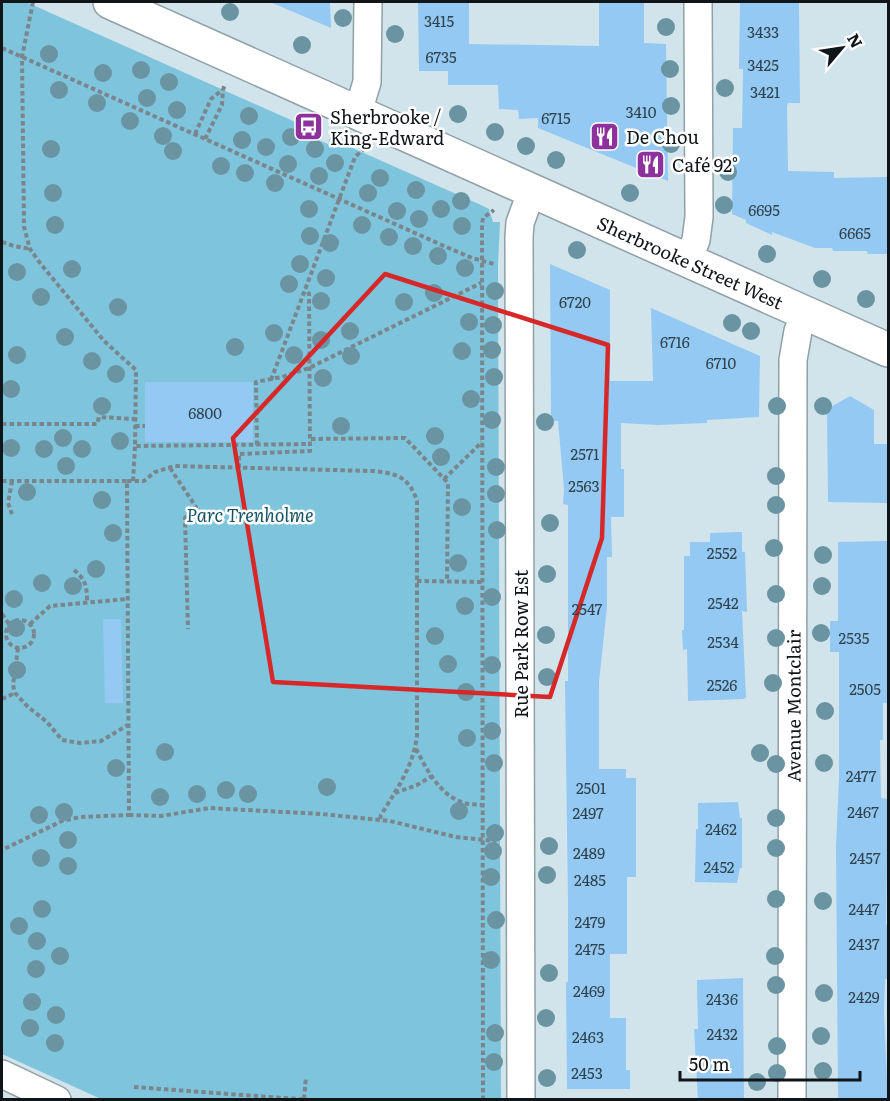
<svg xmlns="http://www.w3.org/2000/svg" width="890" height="1101" font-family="Literata,serif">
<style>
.green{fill:#7ec4dd}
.building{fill:#93c9f2}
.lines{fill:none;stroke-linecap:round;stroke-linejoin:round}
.minor-casing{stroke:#8fa0a6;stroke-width:30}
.major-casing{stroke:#8fa0a6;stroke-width:36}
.path{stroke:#7a868b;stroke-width:4;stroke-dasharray:4.5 3;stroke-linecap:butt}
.minor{stroke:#fff;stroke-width:27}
.major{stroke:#fff;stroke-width:33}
.tree{fill:#6a94a1}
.marked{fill:none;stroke:#d62828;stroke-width:4.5;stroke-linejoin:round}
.labels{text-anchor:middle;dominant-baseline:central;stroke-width:5;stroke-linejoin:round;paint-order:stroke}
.number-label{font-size:15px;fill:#30424e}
.poi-label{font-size:18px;fill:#0f1518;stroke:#fff;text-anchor:start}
.street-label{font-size:18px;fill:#0f1518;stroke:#fff}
.park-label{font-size:18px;font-style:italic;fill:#155264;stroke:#fff}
</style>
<rect width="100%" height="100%" fill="#d2e4eb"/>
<path class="green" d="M2 2H26L318 132 316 139 328 144 330 138 481 205 489 209 493 222H500L498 265 501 1099H101L2 1054Z"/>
<g class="building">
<path d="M270 2H330L331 28Z"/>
<path d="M418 2H469V44L599 46V2H644V43L666 44 668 181 538 128V118L519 119 518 110 499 109 498 85H448V71H419Z"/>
<path d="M740 2H799L800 103H788L787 106 788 171 834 172V178L888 177V254H868L867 251H833L832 248H815L772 232V235L746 223V220L732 214 733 128H742L743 69H739Z"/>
<path d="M550 264 610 290V381H653L651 308 760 356 759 417 707 420V423L658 425 621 423V469H624V517H611L612 557H607V607L599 682V769H626V778H636V877H627V954H610V1018H626V1070H630V1089H567L566 982H568V903L565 681H568V505L563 504 564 489 558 421H551Z"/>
<rect x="145" y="382" width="108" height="60"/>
<path d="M850 396 874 410V444H888V503L828 502 827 409Z"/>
<path d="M742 532V552H745L747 612 742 611 746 698 743 699 688 701 687 649 683 650 682 630H684V556H690V542H710V533Z"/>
<path d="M888 541V703H883V740H880L881 798 888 799 886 925 888 924V946H887V979H885L884 1012 888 1100 838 1099 836 847 839 778V652H830V621H838V542Z"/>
<path d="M103 619H121L123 703H105Z"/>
<path d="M738 802 740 818H742V868H740L737 883 695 882 696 829H698V803Z"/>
<path d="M743 978 744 1100H698L694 1029H698L697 980Z"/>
</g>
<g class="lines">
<defs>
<g id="minor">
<path d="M358 112 367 82 368 2"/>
<path d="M688 260 696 240 699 217 698 2"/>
<path d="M2 1074 57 1100"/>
<path d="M521 1100 519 237 520 223 532 190"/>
<path id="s1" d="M792 1100 793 360 798 331 806 312"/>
</g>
<g id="major">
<path id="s2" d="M110 2 888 350"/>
</g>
</defs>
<use href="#minor" class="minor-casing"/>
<use href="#major" class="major-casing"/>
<g class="path">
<path d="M33 2 22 57 24 227 30 249 40 263 104 341 136 370 135 446 311 444"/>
<path d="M2 48 444 246 472 258 494 264"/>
<path d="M195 134 211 99 222 90"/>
<path d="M205 139 222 105 223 90 225 84"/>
<path d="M2 242 14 246 30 249"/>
<path d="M271 380 355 157 364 149"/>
<path d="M2 424H97L99 417 135 419"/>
<path d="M135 426H145"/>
<path d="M311 439 405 438 448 483 447 581"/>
<path d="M257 445 256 382 282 377 309 368 481 283"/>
<path d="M170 468 196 507 185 518 188 629"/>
<path d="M239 468V454L310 451 309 294 306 289"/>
<path d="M444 479 482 442"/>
<path d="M2 481H127L129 815 80 817 62 821 2 850"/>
<path d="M12 481 8 503 12 514"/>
<path d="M127 481H144L155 472 175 466 372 471C395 473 409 476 417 501V735C414 765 397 789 381 815L380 820"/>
<path d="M133 481 135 446"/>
<path d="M74 570C86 580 87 587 87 602"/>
<path d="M417 581 483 582"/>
<path d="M2 614 9 624"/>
<circle cx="20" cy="634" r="14"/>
<path d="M30 624 50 606 127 599"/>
<path d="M18 648 13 685 15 693 28 707 47 722 62 740 80 743 101 741 128 725"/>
<path d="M2 699 15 693"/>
<path d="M416 749C426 768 438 792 459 801 466 805 475 804 483 805"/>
<path d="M395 793 417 785 432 776"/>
<path d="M129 815 161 816 209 808 322 814 390 821 456 837 496 841"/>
<path d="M134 1087 311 1100"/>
<path d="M304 1099 306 1077"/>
<path d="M483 1100 482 224 483 218 494 210"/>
</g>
<use href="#minor" class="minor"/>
<use href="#major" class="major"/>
</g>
<g class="tree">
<circle cx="230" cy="12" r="9"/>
<circle cx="343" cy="18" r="9"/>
<circle cx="666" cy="27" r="9"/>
<circle cx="395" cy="34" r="9"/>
<circle cx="302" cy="45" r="9"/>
<circle cx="49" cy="54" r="9"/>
<circle cx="670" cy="69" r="9"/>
<circle cx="141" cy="70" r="9"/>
<circle cx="103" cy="73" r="9"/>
<circle cx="169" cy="82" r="9"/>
<circle cx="725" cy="88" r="9"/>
<circle cx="59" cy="90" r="9"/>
<circle cx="147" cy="98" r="9"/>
<circle cx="97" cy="103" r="9"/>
<circle cx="671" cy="106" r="9"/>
<circle cx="177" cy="110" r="9"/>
<circle cx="458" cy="114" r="9"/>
<circle cx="249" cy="116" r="9"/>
<circle cx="130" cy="121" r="9"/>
<circle cx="495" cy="132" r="9"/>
<circle cx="163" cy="136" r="9"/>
<circle cx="291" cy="137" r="9"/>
<circle cx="242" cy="140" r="9"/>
<circle cx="671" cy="144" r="9"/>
<circle cx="526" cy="146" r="9"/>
<circle cx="266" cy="147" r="9"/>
<circle cx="51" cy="149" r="9"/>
<circle cx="315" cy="149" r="9"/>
<circle cx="173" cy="151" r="9"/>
<circle cx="556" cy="160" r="9"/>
<circle cx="335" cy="163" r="9"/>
<circle cx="288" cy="164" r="9"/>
<circle cx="221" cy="166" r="9"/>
<circle cx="728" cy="172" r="9"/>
<circle cx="245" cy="173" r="9"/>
<circle cx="319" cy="176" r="9"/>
<circle cx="380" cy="178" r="9"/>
<circle cx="275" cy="183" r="9"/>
<circle cx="416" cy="190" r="9"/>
<circle cx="53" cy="193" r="9"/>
<circle cx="368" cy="193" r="9"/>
<circle cx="630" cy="193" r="9"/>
<circle cx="461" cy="201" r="9"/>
<circle cx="724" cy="205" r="9"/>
<circle cx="309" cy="209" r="9"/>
<circle cx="441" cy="209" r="9"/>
<circle cx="397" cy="211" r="9"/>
<circle cx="419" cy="219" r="9"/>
<circle cx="55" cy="225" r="9"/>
<circle cx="362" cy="225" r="9"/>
<circle cx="462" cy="226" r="9"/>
<circle cx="310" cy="236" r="9"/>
<circle cx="389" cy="237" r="9"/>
<circle cx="330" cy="243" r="9"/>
<circle cx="413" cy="246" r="9"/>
<circle cx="577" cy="250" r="9"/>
<circle cx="767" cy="254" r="9"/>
<circle cx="438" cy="256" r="9"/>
<circle cx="300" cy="264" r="9"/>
<circle cx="465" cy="268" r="9"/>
<circle cx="72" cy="269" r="9"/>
<circle cx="17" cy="272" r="9"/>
<circle cx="326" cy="278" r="9"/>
<circle cx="822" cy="279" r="9"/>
<circle cx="289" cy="284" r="9"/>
<circle cx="495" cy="291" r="9"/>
<circle cx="434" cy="293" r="9"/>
<circle cx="41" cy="297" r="9"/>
<circle cx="866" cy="299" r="9"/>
<circle cx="321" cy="301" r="9"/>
<circle cx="404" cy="302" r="9"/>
<circle cx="118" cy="307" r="9"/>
<circle cx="469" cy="322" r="9"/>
<circle cx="732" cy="323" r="9"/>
<circle cx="493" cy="325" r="9"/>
<circle cx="350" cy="331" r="9"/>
<circle cx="751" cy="331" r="9"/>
<circle cx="274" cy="333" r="9"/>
<circle cx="65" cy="337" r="9"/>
<circle cx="321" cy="340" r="9"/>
<circle cx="235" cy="347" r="9"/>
<circle cx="492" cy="350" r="9"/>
<circle cx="462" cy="351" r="9"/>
<circle cx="17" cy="355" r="9"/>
<circle cx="294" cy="355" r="9"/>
<circle cx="351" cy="356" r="9"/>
<circle cx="92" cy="361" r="9"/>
<circle cx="116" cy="374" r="9"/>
<circle cx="494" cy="377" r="9"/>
<circle cx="323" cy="378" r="9"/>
<circle cx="11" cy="389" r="9"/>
<circle cx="471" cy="399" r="9"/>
<circle cx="102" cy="406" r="9"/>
<circle cx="777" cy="406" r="9"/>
<circle cx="823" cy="406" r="9"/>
<circle cx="492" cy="420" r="9"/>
<circle cx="545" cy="422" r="9"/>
<circle cx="341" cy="426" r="9"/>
<circle cx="435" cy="436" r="9"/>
<circle cx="63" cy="438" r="9"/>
<circle cx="120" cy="441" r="9"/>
<circle cx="11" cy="448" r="9"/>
<circle cx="44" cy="449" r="9"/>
<circle cx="82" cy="449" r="9"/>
<circle cx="441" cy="457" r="9"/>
<circle cx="66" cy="466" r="9"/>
<circle cx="496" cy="467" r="9"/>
<circle cx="776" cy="476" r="9"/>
<circle cx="27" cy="492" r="9"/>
<circle cx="496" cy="494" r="9"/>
<circle cx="102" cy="500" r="9"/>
<circle cx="776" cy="505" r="9"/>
<circle cx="462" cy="507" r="9"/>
<circle cx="550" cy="523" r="9"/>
<circle cx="497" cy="530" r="9"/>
<circle cx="113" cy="533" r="9"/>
<circle cx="774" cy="548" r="9"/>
<circle cx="823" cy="555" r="9"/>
<circle cx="458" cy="563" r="9"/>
<circle cx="96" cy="569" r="9"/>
<circle cx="547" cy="574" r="9"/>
<circle cx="42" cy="583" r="9"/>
<circle cx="73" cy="586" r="9"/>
<circle cx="822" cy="586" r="9"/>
<circle cx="776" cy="594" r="9"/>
<circle cx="492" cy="597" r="9"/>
<circle cx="14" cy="599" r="9"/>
<circle cx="465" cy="606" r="9"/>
<circle cx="16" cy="628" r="9"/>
<circle cx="821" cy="633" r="9"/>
<circle cx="546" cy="635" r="9"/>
<circle cx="435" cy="636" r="9"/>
<circle cx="776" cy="638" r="9"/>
<circle cx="448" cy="664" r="9"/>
<circle cx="492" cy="665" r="9"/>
<circle cx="17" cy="670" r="9"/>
<circle cx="547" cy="677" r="9"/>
<circle cx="773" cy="683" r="9"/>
<circle cx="466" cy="692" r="9"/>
<circle cx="825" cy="711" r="9"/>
<circle cx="492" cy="731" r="9"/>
<circle cx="467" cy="738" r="9"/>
<circle cx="165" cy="752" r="9"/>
<circle cx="760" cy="753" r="9"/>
<circle cx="494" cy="763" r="9"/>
<circle cx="824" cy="763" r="9"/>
<circle cx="776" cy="764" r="9"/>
<circle cx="116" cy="768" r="9"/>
<circle cx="327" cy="787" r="9"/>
<circle cx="226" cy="790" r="9"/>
<circle cx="197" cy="794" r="9"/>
<circle cx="248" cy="794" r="9"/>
<circle cx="160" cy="797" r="9"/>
<circle cx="459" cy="811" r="9"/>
<circle cx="64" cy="812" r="9"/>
<circle cx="39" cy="815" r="9"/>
<circle cx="776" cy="818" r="9"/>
<circle cx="495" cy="833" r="9"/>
<circle cx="68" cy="840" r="9"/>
<circle cx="549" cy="846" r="9"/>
<circle cx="776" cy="848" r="9"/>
<circle cx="493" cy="851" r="9"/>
<circle cx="41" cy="858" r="9"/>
<circle cx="68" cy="866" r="9"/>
<circle cx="547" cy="875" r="9"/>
<circle cx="491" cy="877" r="9"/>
<circle cx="776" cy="899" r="9"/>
<circle cx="823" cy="901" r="9"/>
<circle cx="42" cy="909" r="9"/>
<circle cx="496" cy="920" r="9"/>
<circle cx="19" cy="926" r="9"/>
<circle cx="37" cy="941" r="9"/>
<circle cx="60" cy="956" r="9"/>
<circle cx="775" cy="956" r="9"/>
<circle cx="491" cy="960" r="9"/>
<circle cx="36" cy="969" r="9"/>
<circle cx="549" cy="973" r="9"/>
<circle cx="776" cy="985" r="9"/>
<circle cx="824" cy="993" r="9"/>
<circle cx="32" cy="1002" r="9"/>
<circle cx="56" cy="1015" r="9"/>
<circle cx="546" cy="1018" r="9"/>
<circle cx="30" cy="1028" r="9"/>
<circle cx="495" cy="1033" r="9"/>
<circle cx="821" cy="1036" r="9"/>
<circle cx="55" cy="1043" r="9"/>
<circle cx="777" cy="1046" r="9"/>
<circle cx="494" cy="1062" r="9"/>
<circle cx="823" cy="1071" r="9"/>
<circle cx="777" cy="1073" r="9"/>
<circle cx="547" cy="1078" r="9"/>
<circle cx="757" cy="1082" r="9"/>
</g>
<path class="marked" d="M385 274 608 345 602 538 550 697 273 682 233 438Z"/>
<defs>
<symbol id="bus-square" viewBox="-11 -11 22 22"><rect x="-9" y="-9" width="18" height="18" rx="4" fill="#8d319c" stroke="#fff"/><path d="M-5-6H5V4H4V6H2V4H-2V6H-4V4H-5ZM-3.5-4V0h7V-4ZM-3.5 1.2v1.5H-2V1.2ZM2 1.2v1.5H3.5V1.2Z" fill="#fff"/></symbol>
<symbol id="restaurant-square" viewBox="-11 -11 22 22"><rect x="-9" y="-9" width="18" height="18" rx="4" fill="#8d319c" stroke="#fff"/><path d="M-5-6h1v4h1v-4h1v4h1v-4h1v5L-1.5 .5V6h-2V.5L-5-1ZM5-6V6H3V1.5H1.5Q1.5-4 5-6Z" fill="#fff"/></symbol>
</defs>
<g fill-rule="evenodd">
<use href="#bus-square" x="292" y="110" width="33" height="33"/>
<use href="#restaurant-square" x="588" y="120" width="33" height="33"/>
<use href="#restaurant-square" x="634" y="148" width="33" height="33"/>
</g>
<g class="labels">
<g class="number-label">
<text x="439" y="20">3415</text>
<text x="763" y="31">3433</text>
<text x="441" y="56">6735</text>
<text x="763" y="64">3425</text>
<text x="765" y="91">3421</text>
<text x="641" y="111">3410</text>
<text x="556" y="117">6715</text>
<text x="764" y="209">6695</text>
<text x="855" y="232">6665</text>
<text x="575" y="301">6720</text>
<text x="675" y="341">6716</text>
<text x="721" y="362">6710</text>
<text x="205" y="412">6800</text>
<text x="585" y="453">2571</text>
<text x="584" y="485">2563</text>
<text x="722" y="552">2552</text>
<text x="723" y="602">2542</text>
<text x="587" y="608">2547</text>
<text x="854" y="637">2535</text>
<text x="723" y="641">2534</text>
<text x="722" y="684">2526</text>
<text x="865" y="688">2505</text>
<text x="861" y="775">2477</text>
<text x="591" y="787">2501</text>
<text x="863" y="811">2467</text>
<text x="588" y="812">2497</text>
<text x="721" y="828">2462</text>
<text x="589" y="852">2489</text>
<text x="865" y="857">2457</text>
<text x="719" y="866">2452</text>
<text x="590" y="879">2485</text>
<text x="864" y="908">2447</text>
<text x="590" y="921">2479</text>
<text x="864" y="943">2437</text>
<text x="590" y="948">2475</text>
<text x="589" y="990">2469</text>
<text x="864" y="996">2429</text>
<text x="722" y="998">2436</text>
<text x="722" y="1033">2432</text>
<text x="588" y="1036">2463</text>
<text x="587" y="1072">2453</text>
</g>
<g class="poi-label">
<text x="330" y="116">Sherbrooke /<tspan x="330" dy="21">King-Edward</tspan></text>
<text x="626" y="136">De Chou</text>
<text x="672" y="164">Café 92°</text>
</g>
<g class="street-label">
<text stroke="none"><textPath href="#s2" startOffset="636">Sherbrooke Street West</textPath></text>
<text transform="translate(520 644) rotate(-90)">Rue Park Row Est</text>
<text stroke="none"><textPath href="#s1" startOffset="394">Avenue Montclair</textPath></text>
</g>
<g class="park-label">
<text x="250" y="514">Parc Trenholme</text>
</g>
</g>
<rect width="890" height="1101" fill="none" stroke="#0f1518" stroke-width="6"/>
<g transform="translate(842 48) rotate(61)" stroke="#ffffff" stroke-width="4.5" paint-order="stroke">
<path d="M0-4.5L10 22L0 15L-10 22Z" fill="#0f1518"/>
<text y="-9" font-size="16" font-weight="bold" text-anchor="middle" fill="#0f1518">N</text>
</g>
<path d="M680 1071v9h180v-9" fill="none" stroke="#0f1518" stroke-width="3"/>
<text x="689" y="1071" font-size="18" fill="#0f1518" stroke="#ffffff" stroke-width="4.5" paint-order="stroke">50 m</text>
</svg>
